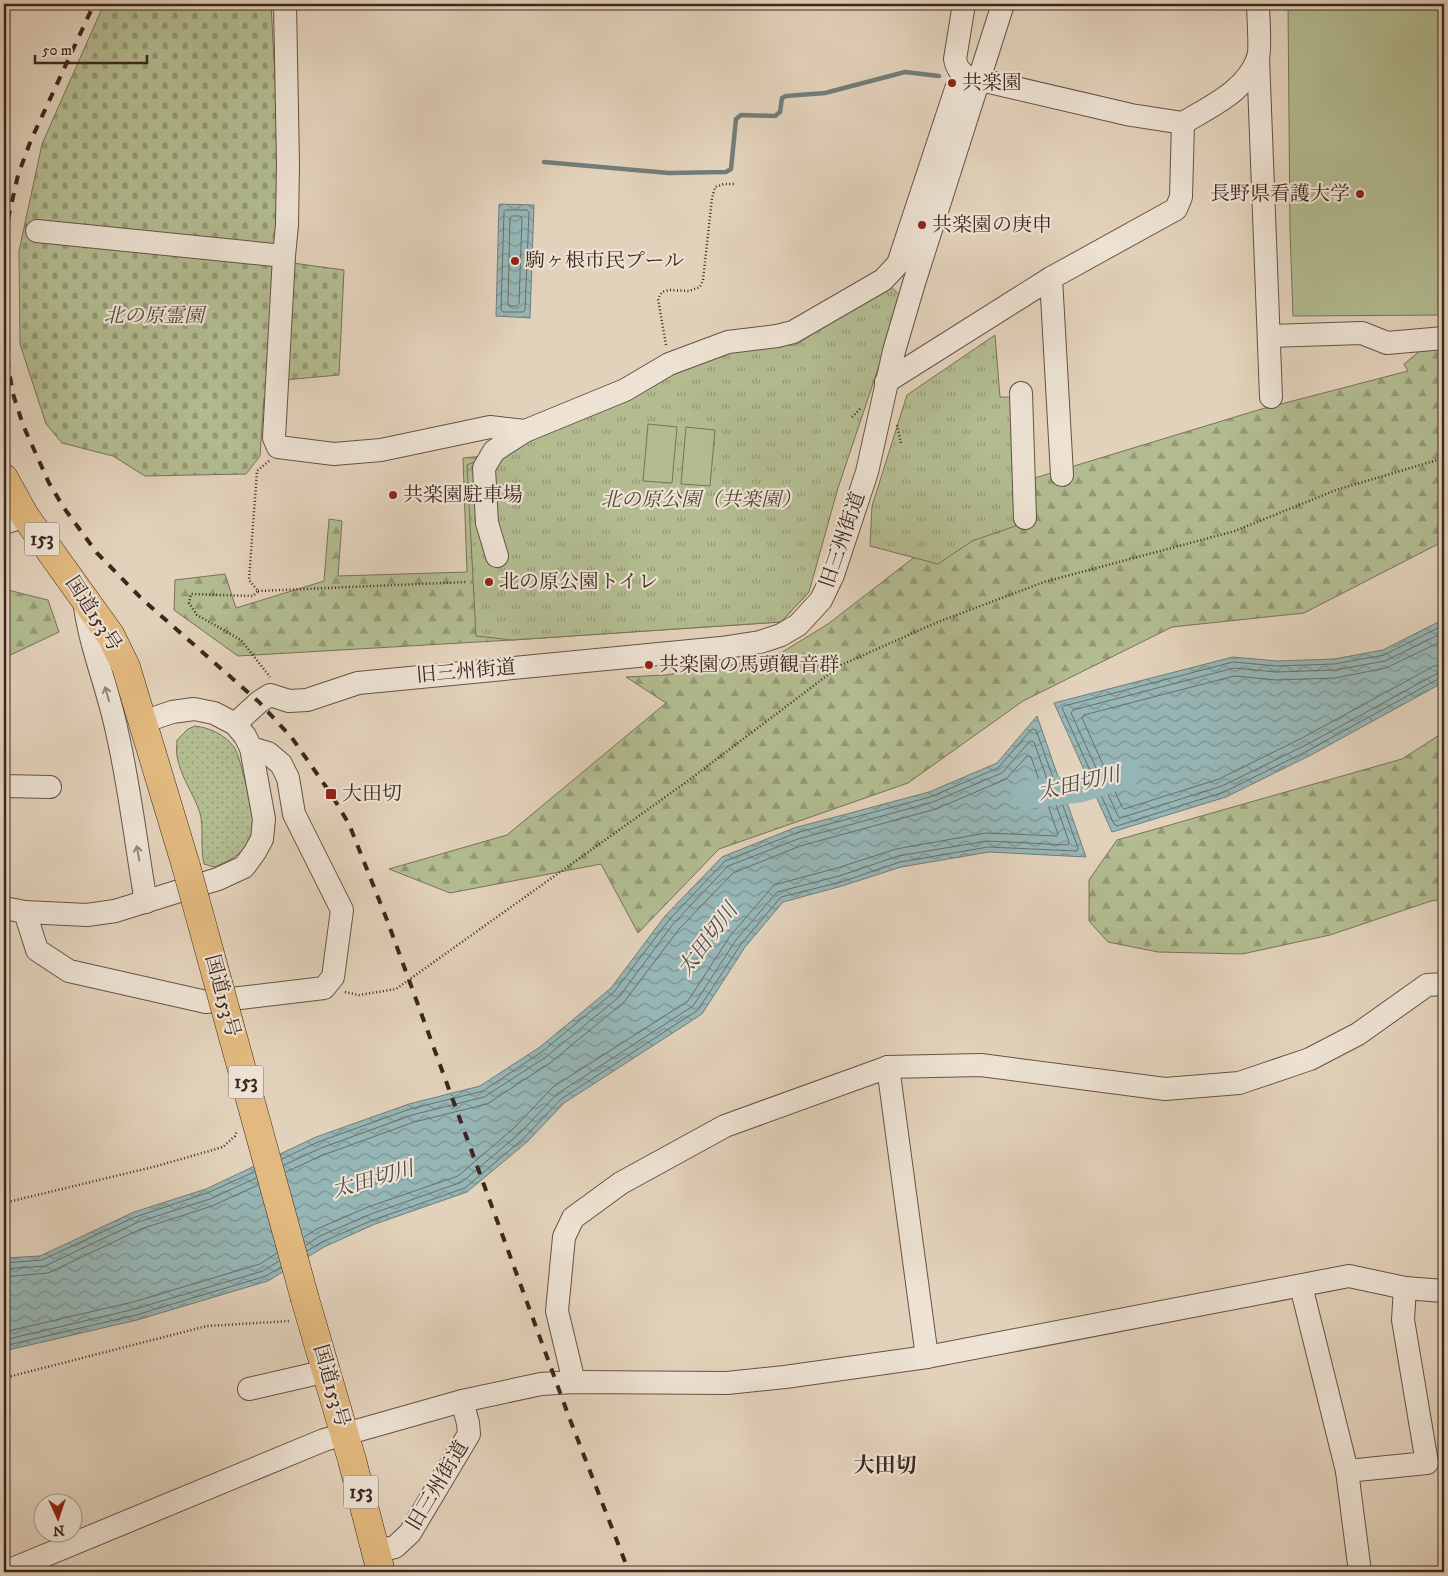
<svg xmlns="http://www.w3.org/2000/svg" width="1448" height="1576" font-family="'IM FELL DW Pica','Noto Serif JP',serif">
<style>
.grass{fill:url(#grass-dots);stroke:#787258}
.forest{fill:url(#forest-firs);stroke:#787258}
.cemetery{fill:url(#cemetery-stones);stroke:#787258}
.park{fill:url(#park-tufts);stroke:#787258}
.garden{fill:#b3bc91;stroke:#787258}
.water{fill:url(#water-waves);stroke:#727d7a}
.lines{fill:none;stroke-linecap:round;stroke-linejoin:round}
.shore{stroke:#696e6a;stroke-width:1}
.stream{stroke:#727d7a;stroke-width:4.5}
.river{stroke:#96b6b6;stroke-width:28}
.minor-casing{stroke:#665246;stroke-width:24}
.highway-casing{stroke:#3c271f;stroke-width:29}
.path{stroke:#3c271f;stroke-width:2.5;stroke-dasharray:1 2.5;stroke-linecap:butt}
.minor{stroke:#ede2d3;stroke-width:22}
.highway{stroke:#e2b97e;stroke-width:28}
.rail{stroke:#3c271f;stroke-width:4;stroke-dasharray:9 9;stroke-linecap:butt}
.highway-bridge-casing{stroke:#3c271f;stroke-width:29;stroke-linecap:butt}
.highway-bridge{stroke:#e2b97e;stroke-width:28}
.oneway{stroke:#948479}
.poi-dot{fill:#8f2418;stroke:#ede2d3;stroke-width:2}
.labels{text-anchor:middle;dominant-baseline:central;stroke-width:4.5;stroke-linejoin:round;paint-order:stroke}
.shield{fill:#ede2d3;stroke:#715f55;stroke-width:1}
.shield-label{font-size:19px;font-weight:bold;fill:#3c271f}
.poi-label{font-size:20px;fill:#3c271f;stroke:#ede2d3;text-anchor:start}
.park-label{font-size:20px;font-style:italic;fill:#544536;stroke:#ede2d3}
.street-label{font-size:20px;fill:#3c271f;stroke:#ede2d3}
.water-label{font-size:21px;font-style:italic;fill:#524b45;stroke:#ede2d3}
.neighbourhood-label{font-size:21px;font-weight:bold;fill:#3c271f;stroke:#ede2d3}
</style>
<defs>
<pattern id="grass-dots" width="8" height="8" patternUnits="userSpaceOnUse" patternTransform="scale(1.25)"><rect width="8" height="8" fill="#b3bc91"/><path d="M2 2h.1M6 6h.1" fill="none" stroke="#939976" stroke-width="1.8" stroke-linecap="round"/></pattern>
<pattern id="forest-firs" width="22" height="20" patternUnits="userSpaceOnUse" patternTransform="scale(1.25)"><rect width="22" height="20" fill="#b3bc91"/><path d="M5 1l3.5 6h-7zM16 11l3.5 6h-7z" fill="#939976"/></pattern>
<pattern id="cemetery-stones" width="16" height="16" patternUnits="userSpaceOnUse" patternTransform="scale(1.25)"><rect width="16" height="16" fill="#b3bc91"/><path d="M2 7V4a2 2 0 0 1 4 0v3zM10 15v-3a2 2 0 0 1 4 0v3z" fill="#939976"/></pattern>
<pattern id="park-tufts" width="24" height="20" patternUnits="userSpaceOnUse" patternTransform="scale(1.25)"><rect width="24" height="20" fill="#b3bc91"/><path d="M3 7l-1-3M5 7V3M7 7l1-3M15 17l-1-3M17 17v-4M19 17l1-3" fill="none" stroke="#939976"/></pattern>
<pattern id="water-waves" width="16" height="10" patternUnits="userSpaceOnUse" patternTransform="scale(1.25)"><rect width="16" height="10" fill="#96b6b6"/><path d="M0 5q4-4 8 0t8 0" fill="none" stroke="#7c9493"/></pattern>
</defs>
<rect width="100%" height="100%" fill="#e3d2bb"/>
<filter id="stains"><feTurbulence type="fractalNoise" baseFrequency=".004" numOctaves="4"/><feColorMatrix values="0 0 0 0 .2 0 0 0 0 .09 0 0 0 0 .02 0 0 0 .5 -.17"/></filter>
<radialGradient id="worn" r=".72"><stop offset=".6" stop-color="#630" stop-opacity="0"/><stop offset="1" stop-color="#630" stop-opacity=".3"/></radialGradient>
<path class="grass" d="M195 726C210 728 224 734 234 747 240 755 254 815 253 825 253 830 250 839 248 843 240 856 227 862 214 867L204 864C200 847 204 827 200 813 194 794 180 776 177 756 176 751 177 745 177 740L188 729Z"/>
<g class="forest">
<path d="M1444 331V541L1304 613 1172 627 1023 701 908 783 719 849 638 933 601 864 450 893 389 869 507 835 666 703 626 677 666 675 771 659 828 624 1005 487 1258 410 1408 371 1404 364Z"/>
<path d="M518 453 809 592 781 622 512 640 238 656 174 610 175 580 225 574 236 608 324 581 329 519 342 521 338 576 467 572 463 458Z"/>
<path d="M4 589 48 600 59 632 4 658Z"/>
<path d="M1444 732V899L1431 901 1330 935 1242 954 1158 952 1108 942 1089 921V880L1117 840 1402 759Z"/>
</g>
<path class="cemetery" d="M104 4H271L280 169 278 261 344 270 339 375 273 381 272 396 264 398 260 456 246 474 145 476 113 456 62 443 46 424 20 344 19 251 42 144Z"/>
<g class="park">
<path d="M889 285 902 297 838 488 809 592 781 622 512 640 476 636 467 465 560 426 704 361 738 348 795 345Z"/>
<path d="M995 335 1000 397H1018L1024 523 972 541 938 564 870 546 872 506 907 395Z"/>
</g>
<g class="garden">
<path d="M1288 4H1444V315L1293 316 1290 231Z"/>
<path d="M648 424 677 427 672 483 643 481Z"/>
<path d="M686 427 715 430 710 486 681 484Z"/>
</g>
<g class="water">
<path d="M499 204 534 205 530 318 496 316Z"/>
<path d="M1444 619V682L1311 755 1226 797 1112 832 1054 703 1233 657 1277 661 1334 659 1383 650Z"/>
<path d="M1037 716 1086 857 989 852 901 867 842 886 783 902 745 947 702 1014 564 1103 527 1142 467 1192 375 1224 324 1247 268 1281 137 1320 4 1351V1258L40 1256 134 1212 206 1189 316 1137 409 1104 480 1086 540 1047 611 988 665 916 722 857 794 828 929 792 997 763Z"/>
</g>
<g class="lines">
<g class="shore">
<path d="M506 210H527L529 212 525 310 523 312H503L501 310 504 212Z"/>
<path d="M512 216H520L522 218 519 304 517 306H509L508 303 510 218Z"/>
<path d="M1444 625 1384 655 1334 664 1277 666 1233 662 1064 706 1062 708 1114 824 1117 826 1224 792 1309 750 1440 678H1444"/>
<path d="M1444 632 1385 661 1335 670 1276 672 1234 668 1073 710 1071 713 1118 816 1120 818 1222 786 1306 745 1438 673 1444 671"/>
<path d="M1444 640 1386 668 1335 678 1276 680 1234 676 1084 715 1082 718 1122 807 1124 809 1219 779 1302 738 1434 666 1444 664"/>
<path d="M282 1159 318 1142 410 1109 483 1091 543 1051 614 992 669 920 725 861 796 833 930 797 998 768 1032 729 1036 730 1078 848 1077 851 988 847 900 862 841 882 781 897 741 944 698 1010 561 1099 524 1138 465 1188 373 1220 322 1242 307 1251"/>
<path d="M284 1165 321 1148 412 1115 484 1097 546 1057 619 997 673 924 728 866 798 839 933 802 1002 773 1030 741 1034 742 1069 842 1068 845 987 841 898 856 839 876 777 892 736 940 693 1006 557 1094 520 1133 462 1182 371 1214 320 1236 306 1245"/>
<path d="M286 1172 323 1155 414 1122 487 1104 550 1063 624 1002 679 929 733 873 800 846 936 809 1006 779 1027 756 1031 757 1058 834 1057 836 986 833 896 849 837 868 774 885 730 936 688 1001 553 1087 514 1128 458 1176 368 1207 317 1229 304 1237"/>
<path d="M4 1263 42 1260 135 1217 207 1193 254 1172"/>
<path d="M4 1269 45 1266 138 1222 210 1199 256 1178"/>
<path d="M4 1277 48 1273 141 1229 212 1206 258 1185"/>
<path d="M4 1332 133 1302 260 1264 277 1253"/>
<path d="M4 1340 135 1309 263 1271 279 1261"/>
<path d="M4 1346 136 1315 266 1276 281 1267"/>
</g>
<path class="stream" d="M544 162 669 173 726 172 731 169 736 119 741 115 775 116 780 112 782 98 786 96 825 93 905 72 939 76"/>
<path class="river" d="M1025 795 1082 788 1127 773"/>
<defs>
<g id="minor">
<path d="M285 4 288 164 287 225 284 256 274 438 278 447 334 454 381 450 490 427 525 431 625 390 669 364 728 342 777 336 793 332 883 280 898 264 956 89 978 78"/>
<path d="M964 4 955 59C957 68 960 73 968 77L1131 115 1183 123C1211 106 1246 91 1258 58 1261 50 1258 15 1258 4"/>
<path d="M1258 57 1271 397"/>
<path d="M37 231 284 256"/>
<path d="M1051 278 1062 475"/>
<path d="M1269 336 1362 333 1387 343 1444 338"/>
<path d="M886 382 1051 278 1176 209 1181 197 1183 123"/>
<path d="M1021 393 1025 518"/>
<path d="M4 523 25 516"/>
<path d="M497 556 487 523 484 468 494 451 525 431"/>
<path d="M84 599C89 645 108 687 117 732 130 788 136 845 146 902"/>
<path d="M235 724 259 702 270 695 289 701 307 700 358 683 721 648 760 642 781 635 798 625 821 600 833 575 867 472 894 351 914 283 1003 4"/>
<path d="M4 786 50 787"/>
<path d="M4 908 25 912 87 915 115 911 218 879 244 867 255 852 262 839 264 819 251 748 245 736 235 724 214 713 194 709 172 712 143 722"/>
<path d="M25 912 37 950 69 971 206 1002 324 988 333 977 342 910 294 814 288 778 281 764 268 753 251 748"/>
<path d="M888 1067 927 1357"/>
<path d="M1301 1286 1347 1471 1360 1572"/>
<path d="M574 1382 557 1311 564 1237 573 1218 621 1183 725 1126 888 1067 981 1065 1165 1089 1239 1083 1310 1059 1358 1034 1427 985 1444 984"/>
<path d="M249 1389 327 1371"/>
<path d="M1347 1471 1427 1463 1403 1320 1405 1288"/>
<path d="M377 1551 395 1547 410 1533 469 1434 468 1423 462 1401"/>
<path d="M5 1572 324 1440 462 1401 541 1384 574 1382 727 1383 785 1377 927 1357 1349 1276 1405 1288 1444 1291"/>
</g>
<g id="highway">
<path d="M4 478 25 516 111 636 126 667 186 866"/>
<path d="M305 1299 352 1460 381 1572"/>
</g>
</defs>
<use href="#minor" class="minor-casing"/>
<use href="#highway" class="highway-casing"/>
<g class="path">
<path d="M4 11 11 4"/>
<path d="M666 345 658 299 662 292 669 290 689 291 700 287 703 280 712 198 715 187 724 184H734"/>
<path d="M852 417 861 408"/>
<path d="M897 425 901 443"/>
<path d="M269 461 257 471 249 580 258 591 253 596 191 594 189 603 197 615 241 640 270 677"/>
<path d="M258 591 466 582"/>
<path d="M345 992 359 995 396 989 685 783 841 665 938 622 1044 582 1235 531 1336 490 1444 458"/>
<path d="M4 1203 157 1166 223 1147 235 1136 237 1130"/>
<path d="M4 1378 207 1326 290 1321"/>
</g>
<use href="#minor" class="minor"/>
<use href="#highway" class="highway"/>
<g class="rail">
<path d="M4 237 18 175 31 140 94 4"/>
<path d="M4 341 13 394 23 425 49 483 64 508 97 553 142 599 259 702 292 738 331 794 349 824 387 920 569 1417 629 1572"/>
</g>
<defs>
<path id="highway-bridge" d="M186 866 305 1299"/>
</defs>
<use href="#highway-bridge" class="highway-bridge-casing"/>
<use href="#highway-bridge" class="highway-bridge"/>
</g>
<defs><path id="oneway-shaft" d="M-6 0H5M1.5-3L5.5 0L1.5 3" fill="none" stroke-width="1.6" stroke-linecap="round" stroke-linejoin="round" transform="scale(1.25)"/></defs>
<g class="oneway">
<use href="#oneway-shaft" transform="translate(107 694) rotate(-106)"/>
<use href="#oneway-shaft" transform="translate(138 853) rotate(-100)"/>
</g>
<g class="poi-dot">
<circle cx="952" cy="83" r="5"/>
<circle cx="1360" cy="194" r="5"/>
<circle cx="922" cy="225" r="5"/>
<circle cx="515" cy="261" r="5"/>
<circle cx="393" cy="495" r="5"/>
<circle cx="489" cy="582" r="5"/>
<circle cx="649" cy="665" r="5"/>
<rect x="325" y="788" width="12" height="12" rx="2.5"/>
</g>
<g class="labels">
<g class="shield">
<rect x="24.5" y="522.5" width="35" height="33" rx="4"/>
<rect x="228.5" y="1065.5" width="35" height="33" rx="4"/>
<rect x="343.5" y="1475.5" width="35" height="33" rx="4"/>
</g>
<g class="shield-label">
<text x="42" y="539">153</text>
<text x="246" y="1082">153</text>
<text x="361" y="1492">153</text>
</g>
<g class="poi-label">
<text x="962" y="83">共楽園</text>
<text x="1350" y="194" text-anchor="end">長野県看護大学</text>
<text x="932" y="225">共楽園の庚申</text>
<text x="525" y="261">駒ヶ根市民プール</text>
<text x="403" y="495">共楽園駐車場</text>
<text x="499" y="582">北の原公園トイレ</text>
<text x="659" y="665">共楽園の馬頭観音群</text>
<text x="342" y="794">大田切</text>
</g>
<g class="park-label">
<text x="154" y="316">北の原霊園</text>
<text x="701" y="500">北の原公園（共楽園）</text>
</g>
<g class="street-label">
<text transform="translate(843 540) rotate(-71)">旧三州街道</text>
<text transform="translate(93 614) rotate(57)">国道153号</text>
<text transform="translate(466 672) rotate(-5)">旧三州街道</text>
<text transform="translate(222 996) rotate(75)">国道153号</text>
<text transform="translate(331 1386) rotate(74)">国道153号</text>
<text transform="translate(438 1486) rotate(-59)">旧三州街道</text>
</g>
<g class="water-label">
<text transform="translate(1079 784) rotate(-13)">太田切川</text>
<text transform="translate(708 940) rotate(-53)">太田切川</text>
<text transform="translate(373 1180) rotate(-16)">太田切川</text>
</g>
<g class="neighbourhood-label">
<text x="885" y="1466">大田切</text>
</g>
</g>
<rect width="1448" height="1576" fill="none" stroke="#e3d2bb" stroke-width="20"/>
<rect x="5" y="5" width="1438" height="1566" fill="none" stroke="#3c271f" stroke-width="2.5"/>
<rect x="10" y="10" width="1428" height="1556" fill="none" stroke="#3c271f"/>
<g transform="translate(58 1518) rotate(177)"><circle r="24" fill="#ede2d3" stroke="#a6978b"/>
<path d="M0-4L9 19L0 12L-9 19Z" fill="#8f2418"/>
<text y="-8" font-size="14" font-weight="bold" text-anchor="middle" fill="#3c271f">N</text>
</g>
<path d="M35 55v8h112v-8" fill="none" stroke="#3c271f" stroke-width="2.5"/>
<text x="42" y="55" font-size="15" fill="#3c271f" stroke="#ede2d3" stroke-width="4" paint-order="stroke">50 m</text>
<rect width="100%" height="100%" filter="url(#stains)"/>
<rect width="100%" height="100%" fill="url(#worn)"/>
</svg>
